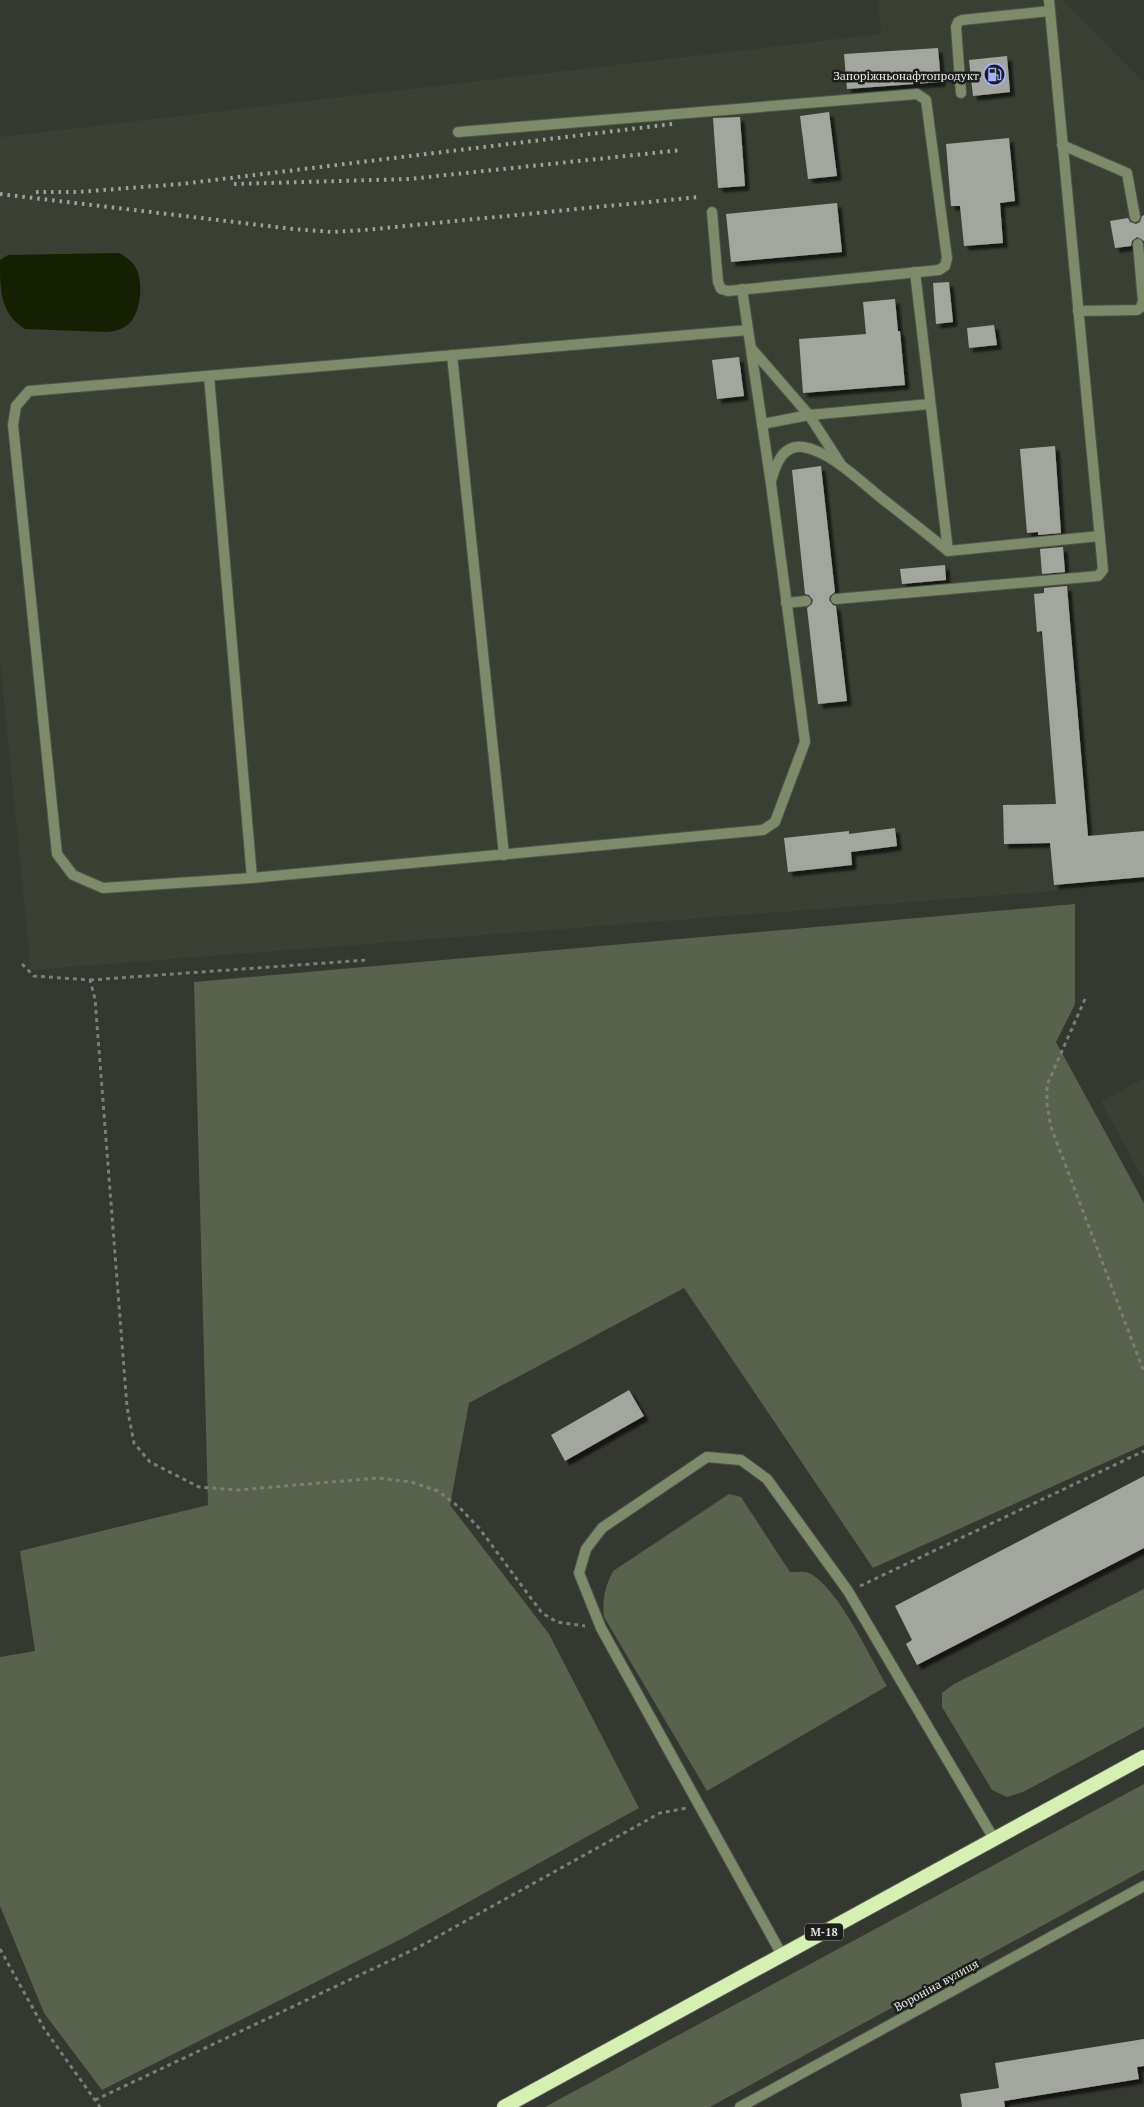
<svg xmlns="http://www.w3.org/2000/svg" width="1144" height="2107" font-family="'PT Serif',serif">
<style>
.built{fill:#3a3f33}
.green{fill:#59624c}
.water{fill:#151f01}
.building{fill:#a3a69f;filter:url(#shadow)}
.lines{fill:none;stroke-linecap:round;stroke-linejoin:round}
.service-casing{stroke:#52544e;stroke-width:12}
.tertiary-casing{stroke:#52544e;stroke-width:12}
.trunk-casing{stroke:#52544e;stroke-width:16}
.path{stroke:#7c7e79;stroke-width:3;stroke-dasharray:4 4;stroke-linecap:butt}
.service{stroke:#7d8b6a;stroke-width:10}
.tertiary{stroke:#7d8b6a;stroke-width:10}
.trunk{stroke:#d6efb3;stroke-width:14}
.rail{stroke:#a0a29d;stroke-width:4;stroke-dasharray:2.5 5;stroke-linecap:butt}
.labels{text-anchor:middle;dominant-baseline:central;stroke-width:5;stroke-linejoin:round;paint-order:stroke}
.shield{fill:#1d1e1b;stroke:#abada9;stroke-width:1}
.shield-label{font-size:11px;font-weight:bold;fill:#e8eae6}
.poi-label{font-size:12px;fill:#e8eae6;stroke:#1d1e1b;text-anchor:end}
.street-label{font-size:12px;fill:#e8eae6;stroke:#1d1e1b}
</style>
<defs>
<filter id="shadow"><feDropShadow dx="4.5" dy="4.5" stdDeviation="1" flood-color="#0009"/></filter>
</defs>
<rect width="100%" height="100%" fill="#353731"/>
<g class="built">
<path d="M878 0H1063L1144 83V884L31 970 0 662V137L881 34Z"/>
<path d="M1144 1078V1180L1101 1102Z"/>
</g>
<g class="green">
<path d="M1075 904V1004L1056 1042 1144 1203V1445L873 1568 684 1288 469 1403 450 1505 549 1634 639 1808 405 1937 102 2090 44 2013 0 1906V1657L35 1651 20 1551 208 1505 194 982Z"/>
<path d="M729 1494 741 1497 790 1572C796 1572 804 1571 809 1573 838 1587 870 1657 887 1686L707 1791 604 1617C602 1599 605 1587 613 1571Z"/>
<path d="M1144 1589V1727L1023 1792 1007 1797 992 1790 942 1707V1693L954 1684Z"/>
<path d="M1144 1784V1870L710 2107H545Z"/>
</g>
<path class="water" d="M119 253C126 257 132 261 136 268 144 283 141 316 126 326 120 330 114 331 108 332L25 329C0 313 0 292 0 260L8 255Z"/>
<g class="building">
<path d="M938 48 941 82 847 89 844 54Z"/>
<path d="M1007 56 1010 92 973 96 969 60Z"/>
<path d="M829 112 837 176 808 179 800 116Z"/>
<path d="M740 117 745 186 718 188 713 118Z"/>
<path d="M1009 138 1015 201 1000 203 1003 243 964 246 960 206H951L946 144Z"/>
<path d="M837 203 842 252 731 262 726 214Z"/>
<path d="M1144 215V241L1137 237 1132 241 1131 246 1115 248 1110 221 1128 218 1130 222 1136 224 1140 222 1142 216Z"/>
<path d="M949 282 953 322 936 324 933 283Z"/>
<path d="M895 299 898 331H900L905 385 803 393 799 339 866 334 863 302Z"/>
<path d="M994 325 997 345 969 348 967 328Z"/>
<path d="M739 357 744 396 717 399 712 360Z"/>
<path d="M1055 446 1061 533 1038 535V532L1027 533 1020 449Z"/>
<path d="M821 466 835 592 830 596 829 600 833 605 836 606 847 701 818 704 807 608 812 604 813 600 809 595 805 594 792 470Z"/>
<path d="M1063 547 1065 572 1042 574 1040 549Z"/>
<path d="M945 565 946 580 902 584 900 569Z"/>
<path d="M1067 586 1088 836 1144 831V877L1054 885 1050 843 1004 844 1003 805 1056 804 1042 631 1037 632 1034 594 1044 593V588Z"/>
<path d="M895 828 897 846 851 852 852 865 788 872 784 838 849 831V834Z"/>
<path d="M629 1390 644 1416 565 1461 551 1435Z"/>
<path d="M1144 1476V1548L917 1665 906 1644 912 1640 895 1606Z"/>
<path d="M1144 2039V2066L1137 2067 1139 2079 1004 2101 1005 2107H962L960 2094 999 2088 995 2063Z"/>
</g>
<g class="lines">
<defs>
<g id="service">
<path d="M961 93 956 27 958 22 962 20 1050 11"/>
<path d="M458 132 917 94 926 100 947 258 945 266 939 270 728 291 721 289 718 282 712 212"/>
<path d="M1062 145 1127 173 1135 217"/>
<path d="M915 272 948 551"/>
<path d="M742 289 771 484 805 742 775 822 763 830 252 878 103 888 73 875 57 854 13 425 16 406 29 391 748 330"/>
<path d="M1078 311 1137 310 1141 307 1143 301 1138 244"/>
<path d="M751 348 809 415 930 404"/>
<path d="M452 355 504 855"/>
<path d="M209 376 252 878"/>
<path d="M762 424 809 415 840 463"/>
<path d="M772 478C776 463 784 444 803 447 830 451 860 481 880 497 903 515 926 533 948 551L1100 536"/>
<path d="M836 599 1098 576 1103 570 1049 0"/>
<path d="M786 603 806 601"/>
<path d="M782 1955 601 1628 579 1573 586 1549 602 1528 707 1457 741 1460 767 1479 848 1591 994 1839"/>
</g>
<path id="tertiary" d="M740 2107 1144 1886"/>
<path id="trunk" d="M504 2107 1144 1757"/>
</defs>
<use href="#service" class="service-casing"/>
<use href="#tertiary" class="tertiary-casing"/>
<use href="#trunk" class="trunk-casing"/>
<g class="path">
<path d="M22 964 34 976 90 980 95 999 127 1407 134 1443 150 1462 199 1487 238 1490 378 1478 411 1482 438 1491 459 1507 479 1528 542 1613 557 1622 585 1626"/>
<path d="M90 980 367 960"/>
<path d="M1085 999 1047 1085V1104L1051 1127 1144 1372"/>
<path d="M860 1586 1144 1451"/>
<path d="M0 1949 45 2030 100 2107"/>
<path d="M95 2100 417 1948 660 1813 687 1808"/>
</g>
<use href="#service" class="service"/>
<use href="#tertiary" class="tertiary"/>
<use href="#trunk" class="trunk"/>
<g class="rail">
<path d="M234 184 409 179 682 150"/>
<path d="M36 192H78L181 184 672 124"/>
<path d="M0 194 293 229 332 232 364 230 699 197"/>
</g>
</g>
<defs>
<symbol id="fuel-ring" viewBox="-11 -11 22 22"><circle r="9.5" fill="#1d1e1b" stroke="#a5b1fc" stroke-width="1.5"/><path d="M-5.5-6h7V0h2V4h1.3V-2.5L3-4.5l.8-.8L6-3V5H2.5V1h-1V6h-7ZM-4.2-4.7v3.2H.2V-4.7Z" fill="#a5b1fc"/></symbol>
</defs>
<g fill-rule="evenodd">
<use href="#fuel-ring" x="982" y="62" width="25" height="25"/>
</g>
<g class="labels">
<rect class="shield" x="805" y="1923.5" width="38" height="17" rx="4"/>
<g class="shield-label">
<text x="824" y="1932">М-18</text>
</g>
<g class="poi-label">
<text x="979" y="75">Запоріжньонафтопродукт</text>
</g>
<g class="street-label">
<text transform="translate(936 1985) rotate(-29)">Вороніна вулиця</text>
</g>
</g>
</svg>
